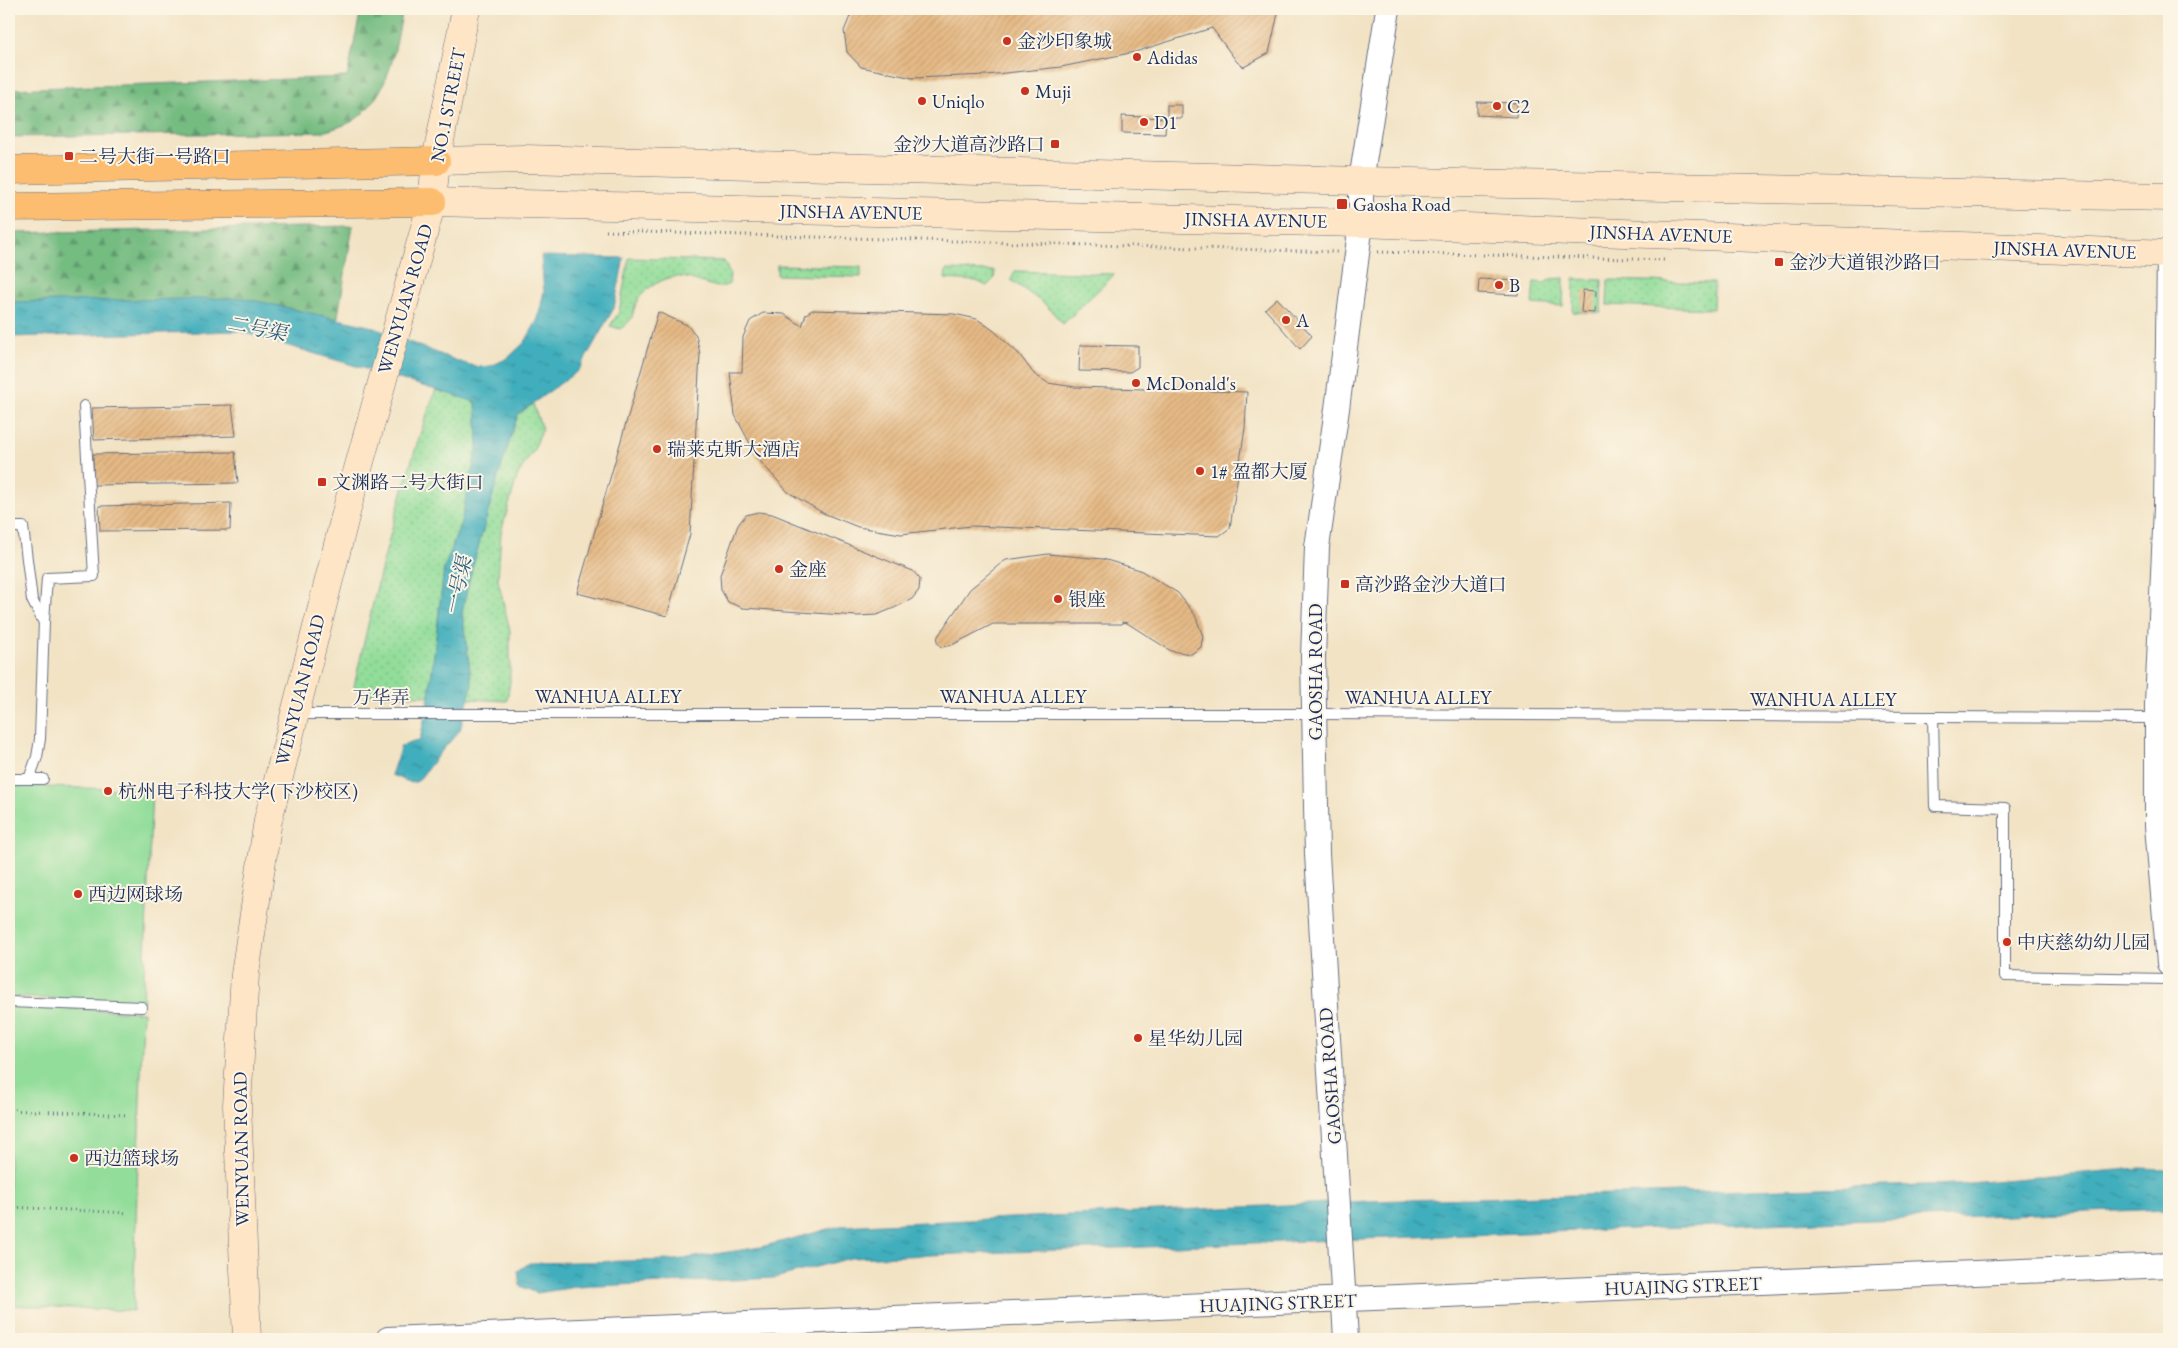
<svg xmlns="http://www.w3.org/2000/svg" width="2178" height="1348" font-family="'EB Garamond','Noto Serif SC',serif">
<style>
.grass{fill:url(#grass-dots);stroke:#56867c}
.forest{fill:url(#forest-firs);stroke:#487670}
.park{fill:#91dd99;stroke:#56867c}
.water{fill:url(#water-ripples);stroke:#2d6e8d}
.building{fill:url(#building-hatch)}
.lines{fill:none;stroke-linecap:round;stroke-linejoin:round}
.service-casing{stroke:#666e82;stroke-width:12}
.tertiary-casing{stroke:#666e82;stroke-width:26}
.secondary-casing{stroke:#666e82;stroke-width:29}
.primary-casing{stroke:#666e82;stroke-width:29}
.path{stroke:#666e82;stroke-width:3;stroke-dasharray:1 4;stroke-linecap:butt}
.service{stroke:#fff;stroke-width:10}
.tertiary{stroke:#fff;stroke-width:24}
.secondary{stroke:#fee5c5;stroke-width:28}
.primary{stroke:#fcbd6f;stroke-width:28}
.poi-dot{fill:#c8321e;stroke:#fcf5e5;stroke-width:2}
.labels{text-anchor:middle;dominant-baseline:central;stroke-width:4;stroke-linejoin:round;paint-order:stroke}
.poi-label{font-size:19px;fill:#1b2f5e;stroke:#fcf5e5;text-anchor:start}
.street-label{font-size:19px;fill:#1b2f5e;stroke:#fcf5e5}
.water-label{font-size:20px;font-style:italic;fill:#285b7f;stroke:#fcf5e5}
</style>
<defs>
<pattern id="grass-dots" width="8" height="8" patternUnits="userSpaceOnUse" patternTransform="scale(1.25)"><rect width="8" height="8" fill="#91dd99"/><path d="M2 2h.1M6 6h.1" fill="none" stroke="#7cbe86" stroke-width="1.8" stroke-linecap="round"/></pattern>
<pattern id="forest-firs" width="22" height="20" patternUnits="userSpaceOnUse" patternTransform="scale(1.25)"><rect width="22" height="20" fill="#74bc81"/><path d="M5 1l3.5 6h-7zM16 11l3.5 6h-7z" fill="#5e996d"/></pattern>
<pattern id="water-ripples" width="26" height="14" patternUnits="userSpaceOnUse" patternTransform="scale(1.25)"><rect width="26" height="14" fill="#3faebc"/><path d="M2 4q2-2 4 0t4 0M15 11q2-2 4 0t4 0" fill="none" stroke="#348e9c"/></pattern>
<pattern id="building-hatch" width="6" height="6" patternUnits="userSpaceOnUse" patternTransform="scale(1.25)"><rect width="6" height="6" fill="#e6ba85"/><path d="M-1 1l2-2M0 6l6-6M5 7l2-2" fill="none" stroke="#c5a075"/></pattern>
</defs>
<rect width="100%" height="100%" fill="#fcf5e5"/>
<filter id="ink" filterUnits="userSpaceOnUse"><feTurbulence type="fractalNoise" baseFrequency=".02" numOctaves="2"/><feDisplacementMap in="SourceGraphic" scale="10" xChannelSelector="R" yChannelSelector="G"/><feConvolveMatrix kernelMatrix="1 2 1 2 8 2 1 2 1" color-interpolation-filters="sRGB"/></filter>
<filter id="wash" filterUnits="userSpaceOnUse"><feTurbulence type="fractalNoise" baseFrequency=".0096" numOctaves="4" result="noise"/><feDisplacementMap in="SourceGraphic" scale="20" xChannelSelector="R" yChannelSelector="G"/><feGaussianBlur stdDeviation="1.12" result="paint"/><feColorMatrix in="noise" values="0 0 0 0 0 0 0 0 0 0 0 0 0 0 0 0 0 1.4 0 .05"/><feComposite in="paint" operator="in"/></filter>
<g filter="url(#wash)">
<rect width="100%" height="100%" fill="#f2e3c5"/>
<g class="grass">
<path d="M629 258 724 261 730 275 729 284C713 294 689 271 669 278 658 281 644 290 638 300 630 314 637 318 620 329L610 326 619 312Z"/>
<path d="M777 265 861 267V277L777 275Z"/>
<path d="M946 270 995 271 994 279 987 286 976 281 945 279Z"/>
<path d="M1015 271 1115 274 1063 324 1047 306 1011 280Z"/>
<path d="M1564 278 1563 306 1532 304 1534 282 1545 283 1550 279Z"/>
<path d="M1574 279 1602 280 1601 313 1573 312Z"/>
<path d="M1608 280 1714 283 1713 309 1607 305Z"/>
<path d="M436 389 476 402 478 444 461 522 444 569 429 696 371 695 354 687C376 586 400 486 436 389Z"/>
<path d="M533 404 542 429 534 450 518 474 501 532 498 580 510 631V682L507 701 467 699 472 685 462 612 470 576 498 477 518 414Z"/>
</g>
<g class="forest">
<path d="M361 9H403C395 49 391 92 356 119 348 125 334 128 324 132L9 137V89L347 77Z"/>
<path d="M353 226 333 346 242 321 9 312V233Z"/>
</g>
<g class="park">
<path d="M9 786 152 790 143 1002 9 997Z"/>
<path d="M9 1006 143 1012 133 1311 9 1305Z"/>
</g>
<g class="water">
<path d="M541 256 624 258 614 308 579 370 518 414 498 477 470 576 462 612 472 685 460 730 439 754 418 781 412 783 391 775 401 746 420 740 429 696 444 569 461 522 478 444 476 402 239 331 9 337V302L243 298 369 326 460 362 477 367 491 366 508 358 525 342 538 319 544 291Z"/>
<path d="M2140 1168 2169 1169V1209L850 1258 775 1278 576 1287 537 1293 520 1286 518 1271 529 1263 676 1260 761 1247 840 1226 1370 1201 1958 1184Z"/>
</g>
<g id="blocks">
<g class="building">
<path d="M853 9H1279L1269 53 1244 67 1237 62 1212 28 1135 52 1061 67 987 75 913 78 861 67 847 52 844 31Z"/>
<path d="M1477 102 1517 103 1516 117 1477 115Z"/>
<rect x="1167" y="105" width="15" height="13"/>
<path d="M1122 116 1166 118 1165 134 1122 133Z"/>
<path d="M1479 279 1519 281 1518 295 1478 293Z"/>
<path d="M1583 290 1596 291 1595 313 1581 312Z"/>
<path d="M1277 298 1312 336 1300 349 1265 309Z"/>
<path d="M812 310 954 314 977 319 993 330 1019 354 1034 374 1048 383 1075 387 1247 392 1245 428 1230 528 1219 536 971 526 901 534 858 527 823 513 788 492 758 459 735 415 730 372H742L743 337 750 321 763 313 784 314 802 326 806 314Z"/>
<path d="M658 312 687 325 696 335 700 354 690 534 667 616 577 593Z"/>
<path d="M1080 345 1138 346V367L1130 372 1079 371Z"/>
<path d="M232 405 236 436 94 440 92 408Z"/>
<path d="M235 452 238 483 93 485V454Z"/>
<path d="M231 503 230 530 100 531 99 506Z"/>
<path d="M758 512 772 514 913 571 920 579 919 590 912 599 894 608 877 615 858 616 743 608 728 602 721 590 720 575 738 525 746 515Z"/>
<path d="M1048 554 1103 559 1140 570 1178 593 1195 615 1203 636 1201 647 1191 654 1171 651 1127 623 1122 622V624H993L952 645 941 647 937 642 938 636 970 589 999 565 1006 560Z"/>
</g>
</g>
</g>
<g filter="url(#ink)">
<use href="#blocks" fill-opacity="0" stroke="#666e82" stroke-width="1"/>
<g class="lines">
<defs>
<g id="service">
<path d="M9 527H23L32 600 43 621"/>
<path d="M296 714H1314L2157 718"/>
<path d="M1933 717 1935 806 2005 808V976L2169 979"/>
<path d="M9 779H43"/>
<path d="M29 779 37 757 40 739 44 621 47 578 94 576 84 406"/>
<path d="M9 1002 142 1007"/>
</g>
<g id="tertiary">
<path d="M2169 253 2166 508 2157 704V826L2169 963"/>
<path d="M388 1339 2169 1265"/>
<path d="M1346 1339 1317 854 1313 657 1317 547 1337 409 1361 223V181L1388 9"/>
</g>
<g id="secondary">
<path d="M436 161 525 159 1361 181 2169 197"/>
<path d="M432 202 1361 223 2169 254"/>
<path d="M247 1339 237 1105 245 974 268 820 348 505 432 202 436 161 466 9"/>
</g>
<g id="primary">
<path d="M9 170 436 161"/>
<path d="M9 207 432 202"/>
</g>
</defs>
<use href="#service" class="service-casing"/>
<use href="#tertiary" class="tertiary-casing"/>
<use href="#secondary" class="secondary-casing"/>
<use href="#primary" class="primary-casing"/>
<g class="path">
<path d="M606 231 1337 252"/>
<path d="M1378 252 1666 260"/>
<path d="M9 1110 128 1115"/>
<path d="M9 1207 128 1213"/>
</g>
<use href="#service" class="service"/>
<use href="#tertiary" class="tertiary"/>
<use href="#secondary" class="secondary"/>
<use href="#primary" class="primary"/>
</g>
</g>
<g class="poi-dot">
<circle cx="1007" cy="41" r="5"/>
<circle cx="1137" cy="57" r="5"/>
<circle cx="1025" cy="91" r="5"/>
<circle cx="922" cy="101" r="5"/>
<circle cx="1497" cy="106" r="5"/>
<circle cx="1144" cy="122" r="5"/>
<rect x="1050" y="139" width="10" height="10" rx="2.5"/>
<rect x="64" y="151" width="10" height="10" rx="2.5"/>
<rect x="1336" y="198" width="12" height="12" rx="2.5"/>
<rect x="1774" y="257" width="10" height="10" rx="2.5"/>
<circle cx="1499" cy="285" r="5"/>
<circle cx="1286" cy="320" r="5"/>
<circle cx="1136" cy="383" r="5"/>
<circle cx="657" cy="449" r="5"/>
<circle cx="1200" cy="471" r="5"/>
<rect x="317" y="477" width="10" height="10" rx="2.5"/>
<circle cx="779" cy="569" r="5"/>
<rect x="1340" y="579" width="10" height="10" rx="2.5"/>
<circle cx="1058" cy="599" r="5"/>
<circle cx="108" cy="791" r="5"/>
<circle cx="78" cy="894" r="5"/>
<circle cx="2007" cy="942" r="5"/>
<circle cx="1138" cy="1038" r="5"/>
<circle cx="74" cy="1158" r="5"/>
</g>
<g class="labels">
<g class="poi-label">
<text x="1017" y="41">金沙印象城</text>
<text x="1147" y="57">Adidas</text>
<text x="1035" y="91">Muji</text>
<text x="932" y="101">Uniqlo</text>
<text x="1507" y="106">C2</text>
<text x="1154" y="122">D1</text>
<text x="1045" y="144" text-anchor="end">金沙大道高沙路口</text>
<text x="79" y="156">二号大街一号路口</text>
<text x="1353" y="204">Gaosha Road</text>
<text x="1789" y="262">金沙大道银沙路口</text>
<text x="1509" y="285">B</text>
<text x="1296" y="320">A</text>
<text x="1146" y="383">McDonald's</text>
<text x="667" y="449">瑞莱克斯大酒店</text>
<text x="1210" y="471">1# 盈都大厦</text>
<text x="332" y="482">文渊路二号大街口</text>
<text x="789" y="569">金座</text>
<text x="1355" y="584">高沙路金沙大道口</text>
<text x="1068" y="599">银座</text>
<text x="118" y="791">杭州电子科技大学(下沙校区)</text>
<text x="88" y="894">西边网球场</text>
<text x="2017" y="942">中庆慈幼幼儿园</text>
<text x="1148" y="1038">星华幼儿园</text>
<text x="84" y="1158">西边篮球场</text>
</g>
<g class="street-label">
<text transform="translate(448 105) rotate(-79)">NO.1 STREET</text>
<text transform="translate(851 212) rotate(1)">JINSHA AVENUE</text>
<text transform="translate(1256 220) rotate(1)">JINSHA AVENUE</text>
<text transform="translate(1661 234) rotate(2)">JINSHA AVENUE</text>
<text transform="translate(2065 250) rotate(2)">JINSHA AVENUE</text>
<text transform="translate(405 299) rotate(-74)">WENYUAN ROAD</text>
<text transform="translate(1315 672) rotate(-90)">GAOSHA ROAD</text>
<text transform="translate(300 690) rotate(-76)">WENYUAN ROAD</text>
<text x="608" y="696">WANHUA ALLEY</text>
<text x="1013" y="696">WANHUA ALLEY</text>
<text x="381" y="697">万华弄</text>
<text x="1418" y="697">WANHUA ALLEY</text>
<text x="1823" y="699">WANHUA ALLEY</text>
<text transform="translate(1330 1076) rotate(-94)">GAOSHA ROAD</text>
<text transform="translate(241 1149) rotate(-91)">WENYUAN ROAD</text>
<text transform="translate(1683 1286) rotate(-2)">HUAJING STREET</text>
<text transform="translate(1278 1303) rotate(-2)">HUAJING STREET</text>
</g>
<g class="water-label">
<text transform="translate(257 328) rotate(11)">二号渠</text>
<text transform="translate(458 586) rotate(-78)">一号渠</text>
</g>
</g>
<rect width="2178" height="1348" fill="none" stroke="#fcf5e5" stroke-width="30"/>
</svg>
